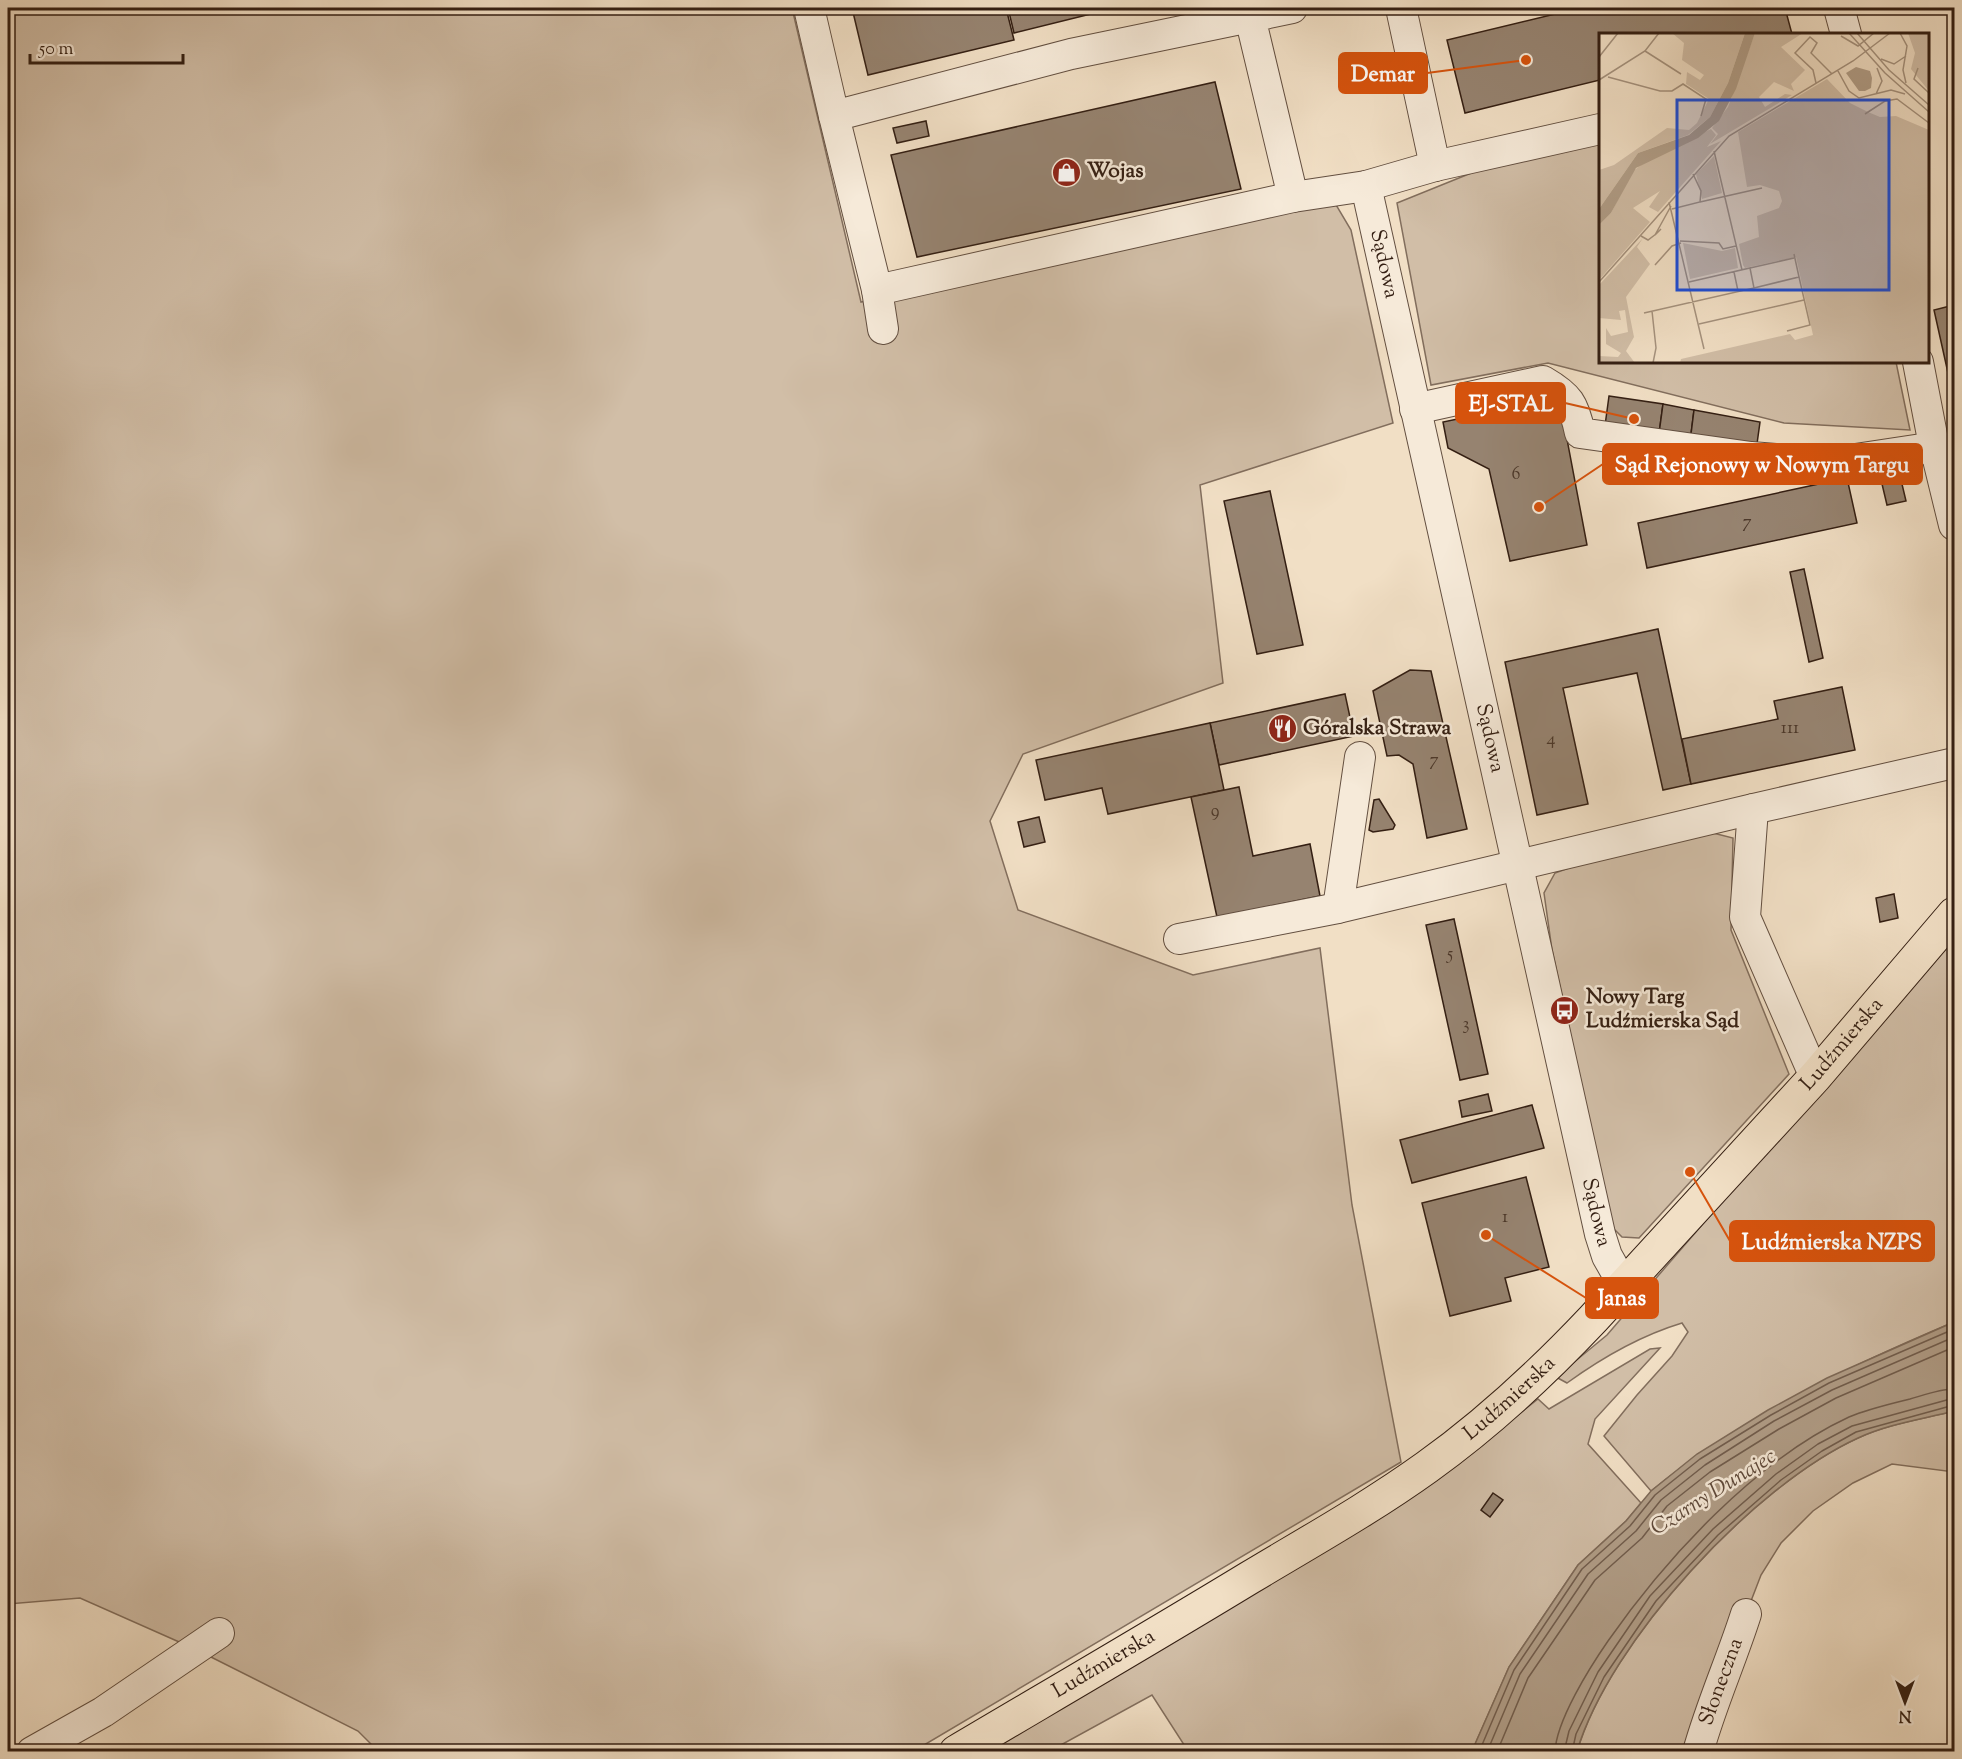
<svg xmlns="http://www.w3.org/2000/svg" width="1962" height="1759" font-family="'Sorts Mill Goudy',serif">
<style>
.green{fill:#d1bea7;stroke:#826e5d;stroke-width:1.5}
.water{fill:#b19e88;stroke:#7f6b59;stroke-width:1.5}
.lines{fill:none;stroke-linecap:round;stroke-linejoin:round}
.shore{stroke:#725e4e;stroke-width:1.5}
.building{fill:#968370;stroke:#341f13;stroke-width:1.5}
.minor-casing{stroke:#634f40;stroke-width:32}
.major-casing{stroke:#341f13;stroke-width:35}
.minor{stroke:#f6ead9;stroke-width:30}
.major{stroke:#f1dfc5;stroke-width:33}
.labels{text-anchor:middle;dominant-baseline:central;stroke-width:5;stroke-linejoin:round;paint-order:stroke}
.number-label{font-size:18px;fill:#4c382a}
.poi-label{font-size:21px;font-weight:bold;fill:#341f13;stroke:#f6ead9;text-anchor:start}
.street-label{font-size:21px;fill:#341f13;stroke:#f6ead9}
.water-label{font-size:22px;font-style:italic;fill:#604b3c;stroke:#f6ead9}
.inset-road{fill:none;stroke:#a5927e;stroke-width:1.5}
.view{fill:#1d4ed8;fill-opacity:0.15;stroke:#1d4ed8;stroke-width:3}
.inset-edge{fill:none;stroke:#341f13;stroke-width:3}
.leader{fill:none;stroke:#d6530d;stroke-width:2}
.callout-dot{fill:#d6530d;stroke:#f6ead9;stroke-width:2}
.callout{fill:#d6530d;stroke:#d6530d;stroke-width:2}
.callout-label{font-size:22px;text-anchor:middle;font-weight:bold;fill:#fff}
</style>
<rect width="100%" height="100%" fill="#f1dfc5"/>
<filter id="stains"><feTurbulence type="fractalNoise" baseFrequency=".00333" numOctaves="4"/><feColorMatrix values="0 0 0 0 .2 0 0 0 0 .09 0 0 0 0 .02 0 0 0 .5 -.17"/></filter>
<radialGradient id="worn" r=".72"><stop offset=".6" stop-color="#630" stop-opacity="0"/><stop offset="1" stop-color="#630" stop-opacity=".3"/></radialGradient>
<g class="green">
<path d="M8 8H792L861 302 1335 203 1351 230 1393 423 1200 485 1223 683 1023 754 990 821 1018 910 1193 975 1320 948 1352 1205 1401 1462 914 1751H378L358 1731 195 1649 80 1598 8 1604Z"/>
<path d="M1600 144V362H1896L1910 430 1784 423 1548 363 1431 385 1397 203 1501 161Z"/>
<path d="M1713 833 1733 838 1731 930 1789 1074 1639 1238 1622 1237 1612 1227 1552 950 1544 893 1555 873 1602 856Z"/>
<path d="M1954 933V1322C1845 1368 1744 1416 1651 1491L1604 1436 1637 1395 1672 1356 1688 1332 1682 1323C1639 1336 1603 1357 1567 1383L1556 1377 1607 1335Z"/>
<path d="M1660 1348 1595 1419 1588 1444 1641 1503 1626 1521 1578 1565 1509 1667 1472 1751H1188L1152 1695 1050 1751 989 1752 1461 1460 1538 1399 1549 1409 1650 1349Z"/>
<path d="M1954 1411V1472L1892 1464 1853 1483 1813 1511 1781 1543 1761 1575 1746 1614 1681 1751 1577 1752C1609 1642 1754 1485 1858 1438 1888 1424 1923 1419 1954 1411Z"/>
</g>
<path class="water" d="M1954 1322V1411C1923 1419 1888 1424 1858 1438 1753 1486 1610 1641 1577 1751H1472L1509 1667 1578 1565 1626 1521 1651 1491 1697 1454 1768 1410 1827 1378Z"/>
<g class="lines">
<g class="shore">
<path d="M1479 1752 1514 1670 1582 1569 1630 1526 1655 1495 1700 1459 1771 1415 1829 1383 1954 1329"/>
<path d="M1487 1752 1520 1674 1588 1574 1636 1531 1661 1500 1705 1465 1774 1421 1832 1390 1954 1337"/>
<path d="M1497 1752 1528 1678 1595 1580 1642 1538 1667 1506 1710 1472 1779 1429 1836 1398 1954 1347"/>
<path d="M1555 1752C1556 1721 1590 1667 1608 1641 1666 1558 1756 1460 1849 1417 1868 1409 1890 1404 1910 1399 1924 1395 1940 1389 1954 1389"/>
<path d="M1564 1752 1569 1731 1598 1672 1650 1596 1713 1529 1776 1474 1818 1444 1852 1426 1954 1398"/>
<path d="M1572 1752 1576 1734 1604 1677 1656 1601 1718 1535 1781 1480 1822 1451 1856 1432 1954 1405"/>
</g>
</g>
<g class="building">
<path d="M852 8H1006L1014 40 868 75Z"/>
<path d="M1008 8H1115L1014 33Z"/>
<path d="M1580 8H1785L1792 34H1600V80L1465 113 1447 40Z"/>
<path d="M1215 82 1241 189 917 257 891 155Z"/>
<path d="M926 121 929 136 897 143 893 128Z"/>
<path d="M1954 305V381L1950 382 1934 310Z"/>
<path d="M1609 396 1663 404 1658 441 1604 433Z"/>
<path d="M1548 400 1563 418 1587 545 1510 561 1489 469 1448 448 1443 422Z"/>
<path d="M1663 404 1694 410 1690 442 1658 441Z"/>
<path d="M1694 410 1760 422 1756 451 1690 442Z"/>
<path d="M1897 463 1906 501 1887 505 1878 467Z"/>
<path d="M1847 478 1857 523 1647 568 1638 523Z"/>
<path d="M1270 491 1303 645 1257 654 1224 501Z"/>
<path d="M1804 569 1823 658 1809 662 1790 572Z"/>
<path d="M1658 629 1691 784 1663 790 1637 673 1563 688 1588 804 1537 815 1505 662Z"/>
<path d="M1410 670 1431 671 1467 829 1427 838 1413 764 1399 755 1387 756 1373 691Z"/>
<path d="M1842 687 1855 750 1691 784 1682 739 1778 719 1774 701Z"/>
<path d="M1345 694 1354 736 1219 765 1210 723Z"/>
<path d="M1210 723 1224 790 1108 814 1102 788 1045 800 1036 760Z"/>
<path d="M1239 787 1253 856 1310 844 1320 896 1217 917 1191 797Z"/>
<path d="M1379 799 1395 825 1393 829 1373 832 1369 830 1374 800Z"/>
<path d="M1039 817 1045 842 1024 847 1018 822Z"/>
<path d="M1894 894 1898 918 1880 922 1876 898Z"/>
<path d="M1454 919 1488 1074 1460 1080 1426 925Z"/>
<path d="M1488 1094 1492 1111 1462 1117 1459 1101Z"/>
<path d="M1532 1105 1544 1148 1412 1183 1400 1140Z"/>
<path d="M1526 1177 1549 1267 1505 1278 1511 1301 1450 1316 1422 1203Z"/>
<path d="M1493 1493 1503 1500 1490 1517 1481 1510Z"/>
</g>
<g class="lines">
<defs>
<g id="minor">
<path d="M809 8 834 116 1071 54 1250 17"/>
<path d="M1292 8 1250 17 1293 197 1366 186 1435 166 1600 129"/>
<path d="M1401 8 1435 166"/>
<path d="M1839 8 1846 34"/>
<path d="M834 116 877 290 883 329"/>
<path id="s1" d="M1366 186 1600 1234 1607 1256 1624 1286"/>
<path d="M877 290 1293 197"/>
<path d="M1918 362 1932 435 1954 525"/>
<path d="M1415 409 1543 381C1569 396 1574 404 1580 433L1751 457 1829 463 1935 447"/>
<path d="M1338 908 1360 757"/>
<path d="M1179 939 1338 908 1753 809"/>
<path d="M1815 1077 1745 917 1753 809 1954 763"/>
<path d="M32 1752 103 1712 219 1633"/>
<path id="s2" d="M1698 1752C1711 1705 1731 1661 1746 1614"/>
</g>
<g id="major">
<path id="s3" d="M956 1752C1054 1694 1152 1637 1249 1578 1309 1542 1370 1508 1427 1467 1487 1424 1542 1373 1593 1319L1815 1077 1954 914"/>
</g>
</defs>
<use href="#minor" class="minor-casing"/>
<use href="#major" class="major-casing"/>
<use href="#minor" class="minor"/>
<use href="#major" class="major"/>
</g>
<defs>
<symbol id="shop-disc" viewBox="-11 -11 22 22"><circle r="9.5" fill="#8f2418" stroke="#f6ead9"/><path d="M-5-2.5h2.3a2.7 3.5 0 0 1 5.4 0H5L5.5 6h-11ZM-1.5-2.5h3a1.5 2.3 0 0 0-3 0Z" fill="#fff"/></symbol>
<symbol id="restaurant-disc" viewBox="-11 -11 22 22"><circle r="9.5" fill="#8f2418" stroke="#f6ead9"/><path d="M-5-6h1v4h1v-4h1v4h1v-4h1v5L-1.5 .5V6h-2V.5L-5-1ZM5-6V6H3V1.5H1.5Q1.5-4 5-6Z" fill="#fff"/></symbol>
<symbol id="bus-disc" viewBox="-11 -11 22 22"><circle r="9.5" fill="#8f2418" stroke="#f6ead9"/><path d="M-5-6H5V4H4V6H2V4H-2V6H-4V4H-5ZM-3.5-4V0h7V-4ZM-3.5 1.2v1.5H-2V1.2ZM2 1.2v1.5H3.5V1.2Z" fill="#fff"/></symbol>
</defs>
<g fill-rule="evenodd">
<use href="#shop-disc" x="1050" y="156" width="33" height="33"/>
<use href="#restaurant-disc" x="1266" y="712" width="33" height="33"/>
<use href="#bus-disc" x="1548" y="994" width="33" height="33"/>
</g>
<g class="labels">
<g class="number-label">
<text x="1516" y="475">6</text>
<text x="1747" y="523">7</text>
<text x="1790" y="729">111</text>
<text x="1551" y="740">4</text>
<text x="1434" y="761">7</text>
<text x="1215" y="812">9</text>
<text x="1450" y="955">5</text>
<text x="1466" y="1025">3</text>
<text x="1505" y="1218">1</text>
</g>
<g class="poi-label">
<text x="1087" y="172">Wojas</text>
<text x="1303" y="729">Góralska Strawa</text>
<text x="1586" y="998">Nowy Targ<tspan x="1586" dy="24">Ludźmierska Sąd</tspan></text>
</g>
<g class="street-label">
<text stroke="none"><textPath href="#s1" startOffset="80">Sądowa</textPath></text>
<text stroke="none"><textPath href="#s1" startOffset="566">Sądowa</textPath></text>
<text stroke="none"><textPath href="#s3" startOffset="1144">Ludźmierska</textPath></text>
<text stroke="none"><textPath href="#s1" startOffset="1052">Sądowa</textPath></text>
<text stroke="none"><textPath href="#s3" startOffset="658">Ludźmierska</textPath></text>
<text stroke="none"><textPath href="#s3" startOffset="172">Ludźmierska</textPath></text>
<text stroke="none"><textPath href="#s2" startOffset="74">Słoneczna</textPath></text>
</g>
<g class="water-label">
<text transform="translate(1714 1493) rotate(-32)">Czarny Dunajec</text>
</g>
</g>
<g transform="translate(1599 33)">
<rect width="330" height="330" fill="#f1dfc5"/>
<path d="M73 0H146L129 50 111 84 89 102 39 120 0 176V137L15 132 68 95 90 97 98 90 110 66 87 51 88 39 101 47 105 42 83 27 85 10ZM156 0H204L182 14 206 37 192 51 195 58 175 49 160 64 166 74 186 61 193 62 111 111 119 101 113 95 129 74ZM309 0H330V58L312 36 316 20ZM228 46 251 70 269 79 281 84 297 83 330 97V330H81L82 326 191 301 196 307 214 302 197 224 146 235 144 232 140 211 160 204 158 183 180 175 183 168 180 158 161 152 148 154 139 99ZM112 96 117 102 108 114 122 108 59 179 50 174 61 158 34 175 51 189 0 247V192L12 180 34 138 53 124ZM115 123 123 160 103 166 97 141ZM44 205 38 214 51 231 27 264 35 304 27 318 36 330H0V323L19 324 22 320 7 311V295L12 303 29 299 26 277 20 278 22 287 0 285V252ZM84 210 123 218 136 215 139 235 91 246Z" fill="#d1bea7"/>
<path d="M146 0H156L137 56 120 88 99 105 37 135 12 180 0 192V176L39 120 90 102 111 84 129 50ZM257 34 271 38 273 45 272 55 266 58H260L247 40Z" fill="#b19e88"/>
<path class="inset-road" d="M250 0 286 40 330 79M258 0 290 37 330 72M301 0 308 13 304 37 307 50M242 3 259 13 275 0M46 18 82 41M0 24 19 0M282 26 295 31 307 23M319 35 315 46 330 60M239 38 250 58 260 65 292 57 306 61M9 44 61 58H73L84 51 107 66 102 83M0 47 46 18 60 0M217 50 214 37 196 20 211 4 218 10 212 20 233 41M277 61 283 48 278 35M266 81 286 68 298 66 330 90M115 118 143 237M70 169 105 316M101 169 163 155M73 176 101 169 102 158 94 141M62 196 56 202 72 173M42 203 49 207 57 201M81 208 120 210 124 216 137 213M195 221 200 244M56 232 73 213 82 210M151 235 195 225M135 239 139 258M0 249 130 103 254 28 291 0M155 255 200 244 211 292 188 298M53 278 57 315 54 330M45 280 155 255 151 235 90 249M100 291 205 267"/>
<path class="view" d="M78 67H290V257H78Z"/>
<rect width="330" height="330" class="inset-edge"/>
</g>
<path class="leader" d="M1526 60L1427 73M1634 419L1565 403M1539 507L1603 464M1690 1172L1730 1241M1486 1235L1586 1298"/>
<g class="callout-dot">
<circle cx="1526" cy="60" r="6"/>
<circle cx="1634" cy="419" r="6"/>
<circle cx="1539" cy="507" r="6"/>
<circle cx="1690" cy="1172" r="6"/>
<circle cx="1486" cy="1235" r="6"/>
</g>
<g class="callout">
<rect x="1339" y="53" width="88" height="40" rx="6"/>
<rect x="1456" y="383" width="109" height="40" rx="6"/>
<rect x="1603" y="444" width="319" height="40" rx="6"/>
<rect x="1730" y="1221" width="204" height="40" rx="6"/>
<rect x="1586" y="1278" width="72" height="40" rx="6"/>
</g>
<g class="callout-label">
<text x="1383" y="81">Demar</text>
<text x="1511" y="411">EJ-STAL</text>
<text x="1762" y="472">Sąd Rejonowy w Nowym Targu</text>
<text x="1832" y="1249">Ludźmierska NZPS</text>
<text x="1622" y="1305">Janas</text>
</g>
<rect width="1962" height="1759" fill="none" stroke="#f1dfc5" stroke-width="30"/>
<rect x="9" y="9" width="1944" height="1741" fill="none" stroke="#341f13" stroke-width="3"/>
<rect x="15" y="15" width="1932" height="1729" fill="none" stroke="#341f13" stroke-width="1.5"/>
<g transform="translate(1905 1702) rotate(180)" stroke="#f6ead9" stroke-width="4.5" paint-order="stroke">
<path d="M0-4.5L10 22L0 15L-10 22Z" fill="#341f13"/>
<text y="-9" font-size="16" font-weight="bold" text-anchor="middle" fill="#341f13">N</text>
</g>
<path d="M30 54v9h153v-9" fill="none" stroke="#341f13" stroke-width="3"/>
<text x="39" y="54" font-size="18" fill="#341f13" stroke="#f6ead9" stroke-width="4.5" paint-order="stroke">50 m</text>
<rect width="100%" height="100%" filter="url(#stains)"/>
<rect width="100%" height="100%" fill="url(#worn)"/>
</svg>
